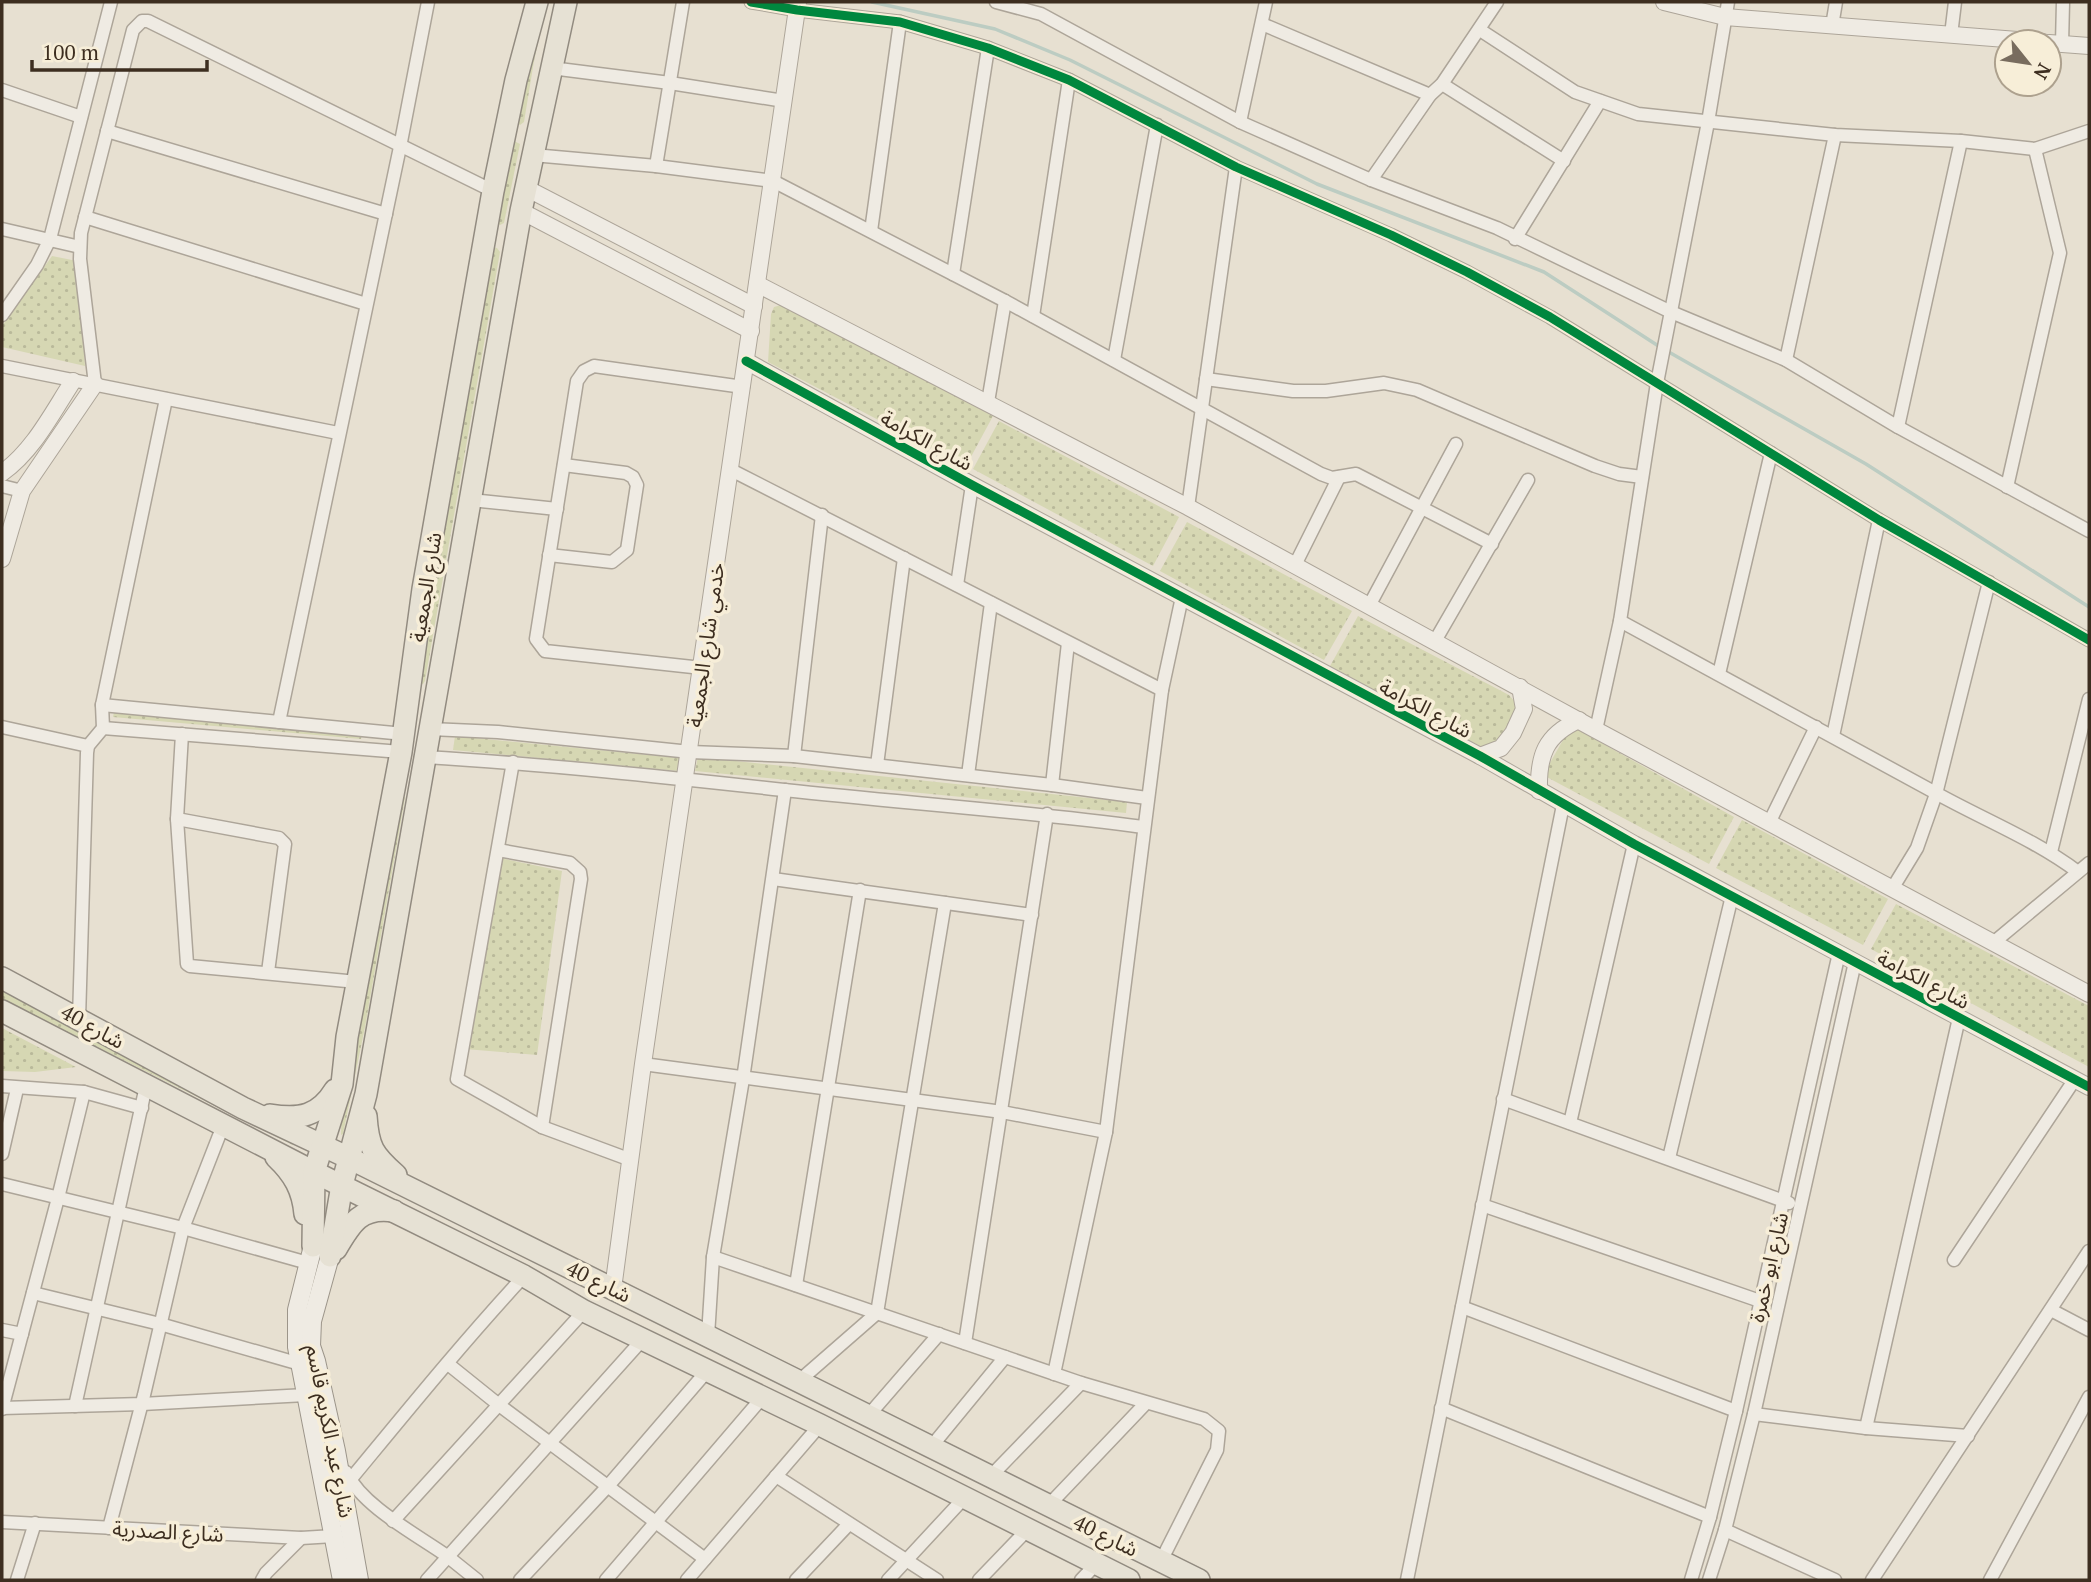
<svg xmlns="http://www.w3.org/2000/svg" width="2091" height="1582" font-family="'PT Serif','Noto Sans Arabic',serif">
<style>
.park{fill:url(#park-dots)}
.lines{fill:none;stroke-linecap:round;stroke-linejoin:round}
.stream{stroke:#bcccc2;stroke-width:3.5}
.minor-casing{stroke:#ada599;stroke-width:15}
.tertiary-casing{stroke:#ada599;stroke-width:18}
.secondary-casing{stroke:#9c958a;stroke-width:20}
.primary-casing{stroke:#928b80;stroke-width:24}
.minor{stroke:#efebe3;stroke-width:12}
.tertiary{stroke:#efebe3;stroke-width:16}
.secondary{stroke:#efebe3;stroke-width:18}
.primary{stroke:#e6e1d4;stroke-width:21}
.cycleway-casing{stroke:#f7eed8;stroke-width:13}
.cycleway{stroke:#00873e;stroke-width:9}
.labels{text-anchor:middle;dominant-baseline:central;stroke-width:7;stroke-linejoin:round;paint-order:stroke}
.street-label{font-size:21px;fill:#3d2e20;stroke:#f7eed8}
</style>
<defs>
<pattern id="park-dots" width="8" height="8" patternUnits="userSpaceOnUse" patternTransform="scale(1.75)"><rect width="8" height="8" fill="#d6d7b3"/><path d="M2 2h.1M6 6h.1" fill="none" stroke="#b9b99a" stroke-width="1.8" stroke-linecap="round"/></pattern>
</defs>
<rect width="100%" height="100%" fill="#e7e0d1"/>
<g class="park">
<path d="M539 2H547L534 61 524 122 520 125 517 123Z"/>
<path d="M514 141 520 144 504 223 500 225 494 221 509 143Z"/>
<path d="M492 247 497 248 500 252 425 681 423 684 415 686Z"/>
<path d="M52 256 77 261 85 366 2 347V326Z"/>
<path d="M781 305 993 416 966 466 768 362 771 314 774 307Z"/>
<path d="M999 421 1179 517 1153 566 973 469Z"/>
<path d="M1187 522 1352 611 1324 660 1160 571Z"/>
<path d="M1358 616 1509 695 1517 704 1516 710 1498 742 1488 748 1480 746 1330 666Z"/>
<path d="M115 707 363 728 361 739 113 717Z"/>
<path d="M1571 726 1734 817 1709 864 1543 775Z"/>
<path d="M455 736 680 758 679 771 453 750Z"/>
<path d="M698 757 1127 802 1126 813 695 771Z"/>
<path d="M403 794 405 798 365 1027 343 1134 341 1135 342 1084Z"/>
<path d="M1742 820 1888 899 1863 945 1716 868Z"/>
<path d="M500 858 562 871 537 1055 465 1049Z"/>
<path d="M1896 904 2089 1006V1067L1871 949Z"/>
<path d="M2 988 297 1137 293 1145 2 999Z"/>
<path d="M2 1028 76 1067 35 1072 2 1071Z"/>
</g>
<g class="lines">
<g class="stream">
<path d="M872 2 995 29 1070 60 1317 184 1544 272 1660 347"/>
<path d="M1667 351 1866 464 2089 607"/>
</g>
<defs>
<g id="minor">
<path d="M751 2 797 10 900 22 988 48 1069 80 1236 167 1391 235 1467 272 1550 317 1879 520 2089 640"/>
<path d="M996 2 1041 14 1240 122 1371 180 1497 228 1671 312 1786 360 1898 427 2089 531"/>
<path d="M1262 24 1430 95"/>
<path d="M1832 26 1836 2"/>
<path d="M1480 30 1575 92 1638 114 1835 135 1961 141 2035 149 2089 131"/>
<path d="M1951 35 1955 2"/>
<path d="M2062 44 2063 2"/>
<path d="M551 68 670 83 784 101"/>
<path d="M1442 84 1564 161"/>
<path d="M2 90 81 117"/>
<path d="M1240 122 1266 2"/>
<path d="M107 131 386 214"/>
<path d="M533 155 656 166 773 181 1005 301 1321 474 1332 478 1356 474 1492 544"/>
<path d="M656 166 683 2"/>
<path d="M1371 180 1430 95 1442 84 1497 2"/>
<path d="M85 217 366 304"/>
<path d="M2 229 80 247"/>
<path d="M871 231 900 22"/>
<path d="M1515 239 1600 101"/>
<path d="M953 274 988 48"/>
<path d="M2 315 37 265 50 239 111 2"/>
<path d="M1033 316 1069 80"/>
<path d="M1114 360 1157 125"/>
<path d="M1786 360 1835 135"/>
<path d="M2 366 338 433"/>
<path d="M1206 379 1293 391H1326L1384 383 1417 390 1595 466 1619 474 1642 477"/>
<path d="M95 384 80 259 81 233 133 30 142 21H148L493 191"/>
<path d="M988 402 1005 301"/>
<path d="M1898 427 1961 141"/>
<path d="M731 470 1162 690"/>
<path d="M2 486 22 491"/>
<path d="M2007 487 2060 253 2035 149"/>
<path d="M471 500 557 509"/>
<path d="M1188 507 1236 167"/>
<path d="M549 555 612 562 627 550 637 485 633 477 626 473 564 465"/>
<path d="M1295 565 1339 477"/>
<path d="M957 585 972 485"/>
<path d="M1369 606 1456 444"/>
<path d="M1620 621C1725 678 1829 735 1934 792 1982 819 2034 839 2078 872"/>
<path d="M1435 641 1528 480"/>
<path d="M702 668 545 651 536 639 577 381 584 371 594 366 743 387"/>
<path d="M1719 674 1771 453"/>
<path d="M102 705 404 734"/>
<path d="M279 722 400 147 428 2"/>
<path d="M2 727 88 746"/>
<path d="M103 728 401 752"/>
<path d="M430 729 498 732 690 752 794 756 1052 785 1147 798"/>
<path d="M1596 730 1620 621 1657 383 1708 122 1728 2"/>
<path d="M182 734 177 819 187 964 190 966 357 982"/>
<path d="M1833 736 1879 520"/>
<path d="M794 756 822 515"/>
<path d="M425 757C545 764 665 777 784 790 904 803 1024 811 1143 827"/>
<path d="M513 762 457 1079 542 1127 631 1160"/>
<path d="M877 765 904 558"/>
<path d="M968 775 991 603"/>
<path d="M1052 785 1068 643"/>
<path d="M177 819 279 838 285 844 268 972"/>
<path d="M1769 823 1816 727"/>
<path d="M498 850 570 863 580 872 581 879 542 1127"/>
<path d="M2051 852 2089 699"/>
<path d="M773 879 1032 915"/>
<path d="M1892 889 1917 848 1936 794 1989 582"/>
<path d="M1993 943 2089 863"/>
<path d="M79 1019 87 753 88 746 103 728 102 705 166 399"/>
<path d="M643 1064 1002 1112 1106 1132"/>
<path d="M2 1086 84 1092 142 1108"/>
<path d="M1503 1099 1789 1203"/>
<path d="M1570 1123 1634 844"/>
<path d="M2 1154 17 1089"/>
<path d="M1669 1158 1732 896"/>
<path d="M2 1184 183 1228 308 1263"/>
<path d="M1482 1205 1760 1301"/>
<path d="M713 1257 1081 1383 1204 1419 1219 1431 1217 1450 1161 1561"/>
<path d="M1954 1260 2075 1079"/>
<path d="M796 1285 860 890"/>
<path d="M33 1293 160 1324 300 1364"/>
<path d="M1462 1307 1736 1411"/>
<path d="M2051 1310 2089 1330"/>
<path d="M2 1330 22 1334"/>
<path d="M708 1336 713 1257 743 1079 785 790"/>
<path d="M965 1343 1047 814"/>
<path d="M448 1364 499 1405 705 1559"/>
<path d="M1054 1374 1106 1132 1162 690 1182 597"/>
<path d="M799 1381 877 1313 945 903"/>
<path d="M75 1406 146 1086"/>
<path d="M2 1408 142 1404 306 1395"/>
<path d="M1441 1408 1710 1517"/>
<path d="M2 1409 58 1198 84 1092"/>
<path d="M1754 1414 1866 1428 1968 1436"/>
<path d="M868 1416 939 1334"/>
<path d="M1866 1428 1959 1018"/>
<path d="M931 1447 1005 1357"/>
<path d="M346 1472C363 1507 416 1534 447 1556 457 1564 467 1572 477 1580"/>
<path d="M776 1476 937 1580"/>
<path d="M990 1477 1081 1383"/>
<path d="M350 1480C407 1411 463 1342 524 1276"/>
<path d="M1048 1506 1146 1403"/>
<path d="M393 1521 584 1311"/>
<path d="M2 1522 301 1538 334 1536"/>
<path d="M109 1528 144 1395 183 1228 224 1123"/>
<path d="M1725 1530 1835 1580"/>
<path d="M17 1580 35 1523"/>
<path d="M262 1580 266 1573 301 1538"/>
<path d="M427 1580 643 1339"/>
<path d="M520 1580 608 1486 707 1371"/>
<path d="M606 1580 761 1399"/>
<path d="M687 1580 820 1425"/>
<path d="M796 1580 849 1524"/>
<path d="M888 1580 965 1497"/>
<path d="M979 1580 1028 1529"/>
<path d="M1081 1580 1097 1563"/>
<path d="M1407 1580 1563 805"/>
<path d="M1691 1580 1710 1517 1736 1411 1839 953"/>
<path d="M1709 1580 1725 1530 1754 1414 1855 962"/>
<path d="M1872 1580 2089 1251"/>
<path d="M1990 1580 2089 1397"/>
</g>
<g id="tertiary">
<path d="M1664 2 1725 17 2043 42"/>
<path d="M2049 43 2089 46"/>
<path d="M526 188 754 306"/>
<path d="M521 211 751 331"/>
<path d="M757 284 1188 507 1596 730 2089 994"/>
<path d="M746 361 972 485 1480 756 1634 844 2089 1087"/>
<path d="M2 473C34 450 52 413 73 381"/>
<path d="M2 559 22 491 95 384"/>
<path d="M1480 756 1501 748 1513 733 1524 709 1520 687"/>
<path d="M1539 791C1538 756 1545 735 1579 720"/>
<path d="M613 1289 643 1064 798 2"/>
</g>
<g id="secondary">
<path d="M313 1246 297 1310V1347L342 1580"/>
<path d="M330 1256 312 1321 311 1346 316 1361 336 1451 359 1580"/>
</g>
<g id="primary">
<path d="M2 978 243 1108 351 1159 1199 1580"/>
<path d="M2 1011 314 1172 524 1276 584 1311 820 1425 1129 1580"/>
<path d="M270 1115C300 1120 319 1116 335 1090"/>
<path d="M366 1116C368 1147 373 1155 396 1175"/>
<path d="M276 1157C294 1174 303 1190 305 1214"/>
<path d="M313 1246 314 1172 342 1084 347 1037 401 752 423 589 493 191 516 80 537 2"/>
<path d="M336 1249C351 1223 361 1206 394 1211"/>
<path d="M330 1256 342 1185 366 1094 521 211 566 2"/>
</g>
</defs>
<use href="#minor" class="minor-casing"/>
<use href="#tertiary" class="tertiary-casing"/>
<use href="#secondary" class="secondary-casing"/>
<use href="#primary" class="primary-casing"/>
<use href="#minor" class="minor"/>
<use href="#tertiary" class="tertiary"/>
<use href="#secondary" class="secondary"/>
<use href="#primary" class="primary"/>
<defs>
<g id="cycleway">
<path d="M751 2 797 10 900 22 988 48 1069 80 1236 167 1391 235 1467 272 1550 317 1879 520 2089 640"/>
<path d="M746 361 972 485 1480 756 1634 844 2089 1087"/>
</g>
</defs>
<use href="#cycleway" class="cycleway-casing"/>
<use href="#cycleway" class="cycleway"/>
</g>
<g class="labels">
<g class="street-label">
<text transform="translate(927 440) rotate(29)">شارع الكرامة</text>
<text transform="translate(425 587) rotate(-81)">شارع الجمعية</text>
<text transform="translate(705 645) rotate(-82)">خدمي شارع الجمعية</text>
<text transform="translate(1426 708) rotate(28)">شارع الكرامة</text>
<text transform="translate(1924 979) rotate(28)">شارع الكرامة</text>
<text transform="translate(93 1026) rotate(29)">شارع 40</text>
<text transform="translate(1768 1267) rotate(-77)">شارع ابو خمرة</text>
<text transform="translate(599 1281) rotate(26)">شارع 40</text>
<text transform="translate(331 1431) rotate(79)">شارع عبد الكريم قاسم</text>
<text transform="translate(168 1531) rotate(3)">شارع الصدرية</text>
<text transform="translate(1106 1535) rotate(26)">شارع 40</text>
</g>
</g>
<rect width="2091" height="1582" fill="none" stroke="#3d2e20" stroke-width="7"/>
<g transform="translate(2028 63) rotate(120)"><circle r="33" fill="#f7eed8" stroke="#ada18e" stroke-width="2"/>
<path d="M0-5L12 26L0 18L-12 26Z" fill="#786c5e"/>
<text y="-10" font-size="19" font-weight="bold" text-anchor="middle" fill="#3d2e20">N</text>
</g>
<path d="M32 60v10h175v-10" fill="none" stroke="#3d2e20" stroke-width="3.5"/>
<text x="42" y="60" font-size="21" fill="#3d2e20" stroke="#f7eed8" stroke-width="5" paint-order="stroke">100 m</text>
</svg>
